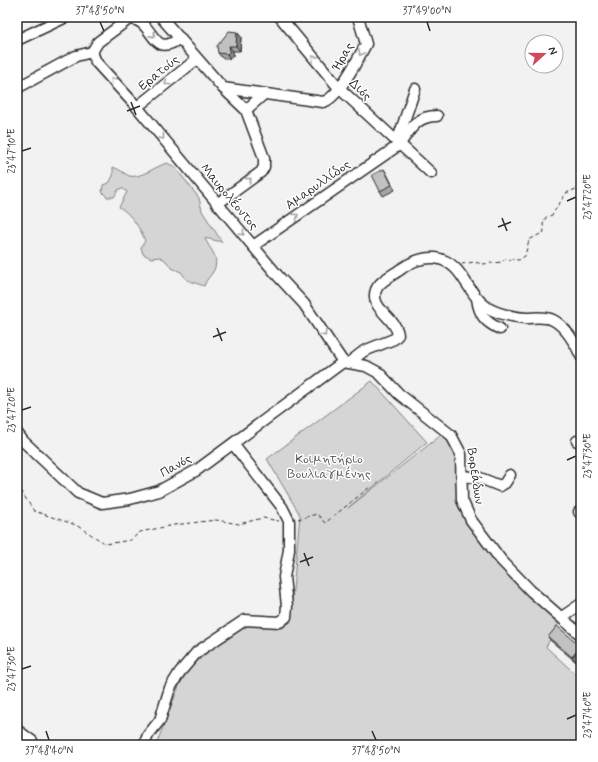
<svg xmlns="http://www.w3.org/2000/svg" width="598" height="762" font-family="Mynerve,sans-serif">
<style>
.green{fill:#d5d5d5;stroke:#808080}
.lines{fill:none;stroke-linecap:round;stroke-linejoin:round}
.minor-casing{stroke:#2b2b2b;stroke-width:13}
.path{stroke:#2b2b2b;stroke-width:1;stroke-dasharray:4 3;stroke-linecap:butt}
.minor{stroke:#fff;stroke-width:10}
.wall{fill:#a6a6a6;stroke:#2b2b2b}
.shaded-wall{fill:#878787;stroke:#2b2b2b}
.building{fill:#c1c1c1;stroke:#2b2b2b}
.oneway{stroke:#a0a0a0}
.ticks{fill:none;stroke:#2b2b2b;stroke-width:1.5}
.labels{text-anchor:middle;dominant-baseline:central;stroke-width:3;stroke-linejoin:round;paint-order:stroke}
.street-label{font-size:13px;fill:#2b2b2b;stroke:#fff}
.park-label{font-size:13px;fill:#565656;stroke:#fff}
.neatline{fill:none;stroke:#2b2b2b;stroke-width:1.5}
.ticks-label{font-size:10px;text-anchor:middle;fill:#2b2b2b}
</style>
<rect width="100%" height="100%" fill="#f2f2f2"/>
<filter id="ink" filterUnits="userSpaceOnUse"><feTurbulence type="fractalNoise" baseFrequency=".025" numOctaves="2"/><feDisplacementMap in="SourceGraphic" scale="8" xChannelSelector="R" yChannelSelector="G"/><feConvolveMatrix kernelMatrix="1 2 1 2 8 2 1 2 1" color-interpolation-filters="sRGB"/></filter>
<g filter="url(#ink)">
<g class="green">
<path d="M167 163 175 167 199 198 202 211 222 242 205 238C209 249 220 256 214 270 211 276 206 279 204 286L187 280 181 272 172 268 165 260 160 257 151 258 143 254 141 247 145 241C141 229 130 213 119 207L127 192 122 188 118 190 114 197H107L102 192 103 185 109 183 113 176V167C119 169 125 174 129 176 140 179 156 166 167 163Z"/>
<path d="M372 381 427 442 348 508 445 432 458 452 470 525 562 617 546 647 581 679V745H156L184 673 218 643 247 626 290 623 300 515 267 459Z"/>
</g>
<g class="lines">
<defs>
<g id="minor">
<path d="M161 17 223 88 246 110 264 158V167L261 172 217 204"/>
<path d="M280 17 339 88 431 173"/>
<path d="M17 40 66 17"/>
<path d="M92 52 96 62 137 107 278 276 304 304 343 362"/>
<path d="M92 52 98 42 129 19C155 18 150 61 180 38"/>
<path d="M17 88 76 56 92 52"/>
<path d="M223 88 323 102C338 99 359 57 366 44L358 17"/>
<path d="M137 107 197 59"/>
<path d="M246 110 264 94"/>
<path d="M397 142 415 89"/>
<path d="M253 246 399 145C411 129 416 116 437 116"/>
<path d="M477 298C479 315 485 322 500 329"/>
<path d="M343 362 366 366 379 373 399 394 451 435 461 454 462 500 471 520 501 560 531 591 581 635"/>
<path d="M350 362 364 351 394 339 398 335C397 318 369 309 376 290 379 281 393 275 401 269 411 262 421 257 435 258 464 262 465 293 488 308 498 314 515 317 526 318 535 318 545 316 553 320 565 326 576 344 581 356"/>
<path d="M17 433 23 441 78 493 102 503 130 499 159 491 197 470 343 362"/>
<path d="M577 441 581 442"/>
<path d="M462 476 480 478 500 486 505 483 510 475"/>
<path d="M579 512H581"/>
<path d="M562 617 581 604"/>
<path d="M17 730 32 741 34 745"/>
<path d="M144 745 148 735 160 720 170 688 180 672 197 652 245 620 280 622 286 617 287 606 284 577 289 550V521L282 507 233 444"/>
</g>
</defs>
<use href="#minor" class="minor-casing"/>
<g class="path">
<path d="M462 264 474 262 483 264 502 262 505 259 519 260 525 256 529 240 544 232 543 224 546 217 552 215 566 193 581 187"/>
<path d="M17 485 34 511 76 525 106 544 131 540 140 532 174 525 216 520 239 524 263 518 279 521"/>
<path d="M298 519 317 514 325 523 370 487"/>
</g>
<use href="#minor" class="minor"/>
</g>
<g class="wall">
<path d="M237 32 241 37 240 51H233V56L230 59 222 58 218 53Z"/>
<path d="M384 169 387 174 395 190 383 196 380 191Z"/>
<path d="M548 637 581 646V656L576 662 551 641Z"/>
</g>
<g class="shaded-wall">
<path d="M237 32 241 37 240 51 236 46Z"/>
<path d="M229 46 233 51V56L230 59 227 54Z"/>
<path d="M581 647V656L576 662 572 657Z"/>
</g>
<g class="building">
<path d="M229 31 237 32 236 46H229L230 51 227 54 218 53 217 46Z"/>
<path d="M384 169 392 185 380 191 372 175Z"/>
<path d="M581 615V622L577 619Z"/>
<path d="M557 626 581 646 572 657 548 637Z"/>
</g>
<defs><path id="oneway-chevron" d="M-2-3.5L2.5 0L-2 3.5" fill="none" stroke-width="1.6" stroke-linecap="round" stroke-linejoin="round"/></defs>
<g class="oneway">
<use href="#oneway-chevron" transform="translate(153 35) rotate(48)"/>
<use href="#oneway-chevron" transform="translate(361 53) rotate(121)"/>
<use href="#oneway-chevron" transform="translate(314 58) rotate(-130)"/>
<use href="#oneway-chevron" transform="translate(113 80) rotate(-132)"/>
<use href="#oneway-chevron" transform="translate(167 83) rotate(141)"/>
<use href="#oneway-chevron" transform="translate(162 137) rotate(50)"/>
<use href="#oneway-chevron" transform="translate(249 180) rotate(-36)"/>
<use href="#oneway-chevron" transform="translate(296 216) rotate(-35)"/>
<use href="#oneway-chevron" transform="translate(242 233) rotate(50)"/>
<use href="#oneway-chevron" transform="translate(324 334) rotate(55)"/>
</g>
</g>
<path class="ticks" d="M100 22 104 31M427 22 430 31M131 102 136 115M127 111 140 106M22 151 31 148M567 201 576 197M502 218 507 231M498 227 511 222M217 328 222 341M213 337 226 332M22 410 31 407M567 460 576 456M304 553 309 566M300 562 313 557M22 669 31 666M567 719 576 715M46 731 49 740M372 731 376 740"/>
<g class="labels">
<g class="street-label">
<text transform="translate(343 57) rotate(-59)">Ήρας</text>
<text transform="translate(159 73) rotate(-39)">Ερατούς</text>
<text transform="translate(360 90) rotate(44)">Διός</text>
<text transform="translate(318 185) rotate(-35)">Αμαρυλλίδος</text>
<text transform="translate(229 197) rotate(50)">Μαυρολέοντος</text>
<text transform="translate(176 466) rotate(-30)">Πανός</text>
<text transform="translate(475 476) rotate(82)">Βορεάδων</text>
</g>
<g class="park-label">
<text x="329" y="459">Κοιμητήριο<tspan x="329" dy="15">Βουλιαγμένης</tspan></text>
</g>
</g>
<rect width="598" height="762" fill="none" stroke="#fff" stroke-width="44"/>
<g transform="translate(544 54) rotate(69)"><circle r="19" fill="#ffffff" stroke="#aaaaaa"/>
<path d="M0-3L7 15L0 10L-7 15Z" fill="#d1495b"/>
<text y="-6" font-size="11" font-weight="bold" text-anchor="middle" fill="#2b2b2b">N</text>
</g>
<rect x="22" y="22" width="554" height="718" class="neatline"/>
<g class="ticks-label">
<text x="100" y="14">37°48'50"N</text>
<text x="427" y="14">37°49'00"N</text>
<text transform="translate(11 151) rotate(-90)" y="4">23°47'10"E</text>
<text transform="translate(587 197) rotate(-90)" y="4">23°47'20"E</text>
<text transform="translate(11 410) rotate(-90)" y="4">23°47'20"E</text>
<text transform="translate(587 456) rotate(-90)" y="4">23°47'30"E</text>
<text transform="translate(11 669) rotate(-90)" y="4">23°47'30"E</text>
<text transform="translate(587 715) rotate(-90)" y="4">23°47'40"E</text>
<text x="49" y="754">37°48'40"N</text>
<text x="376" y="754">37°48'50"N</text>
</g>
</svg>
